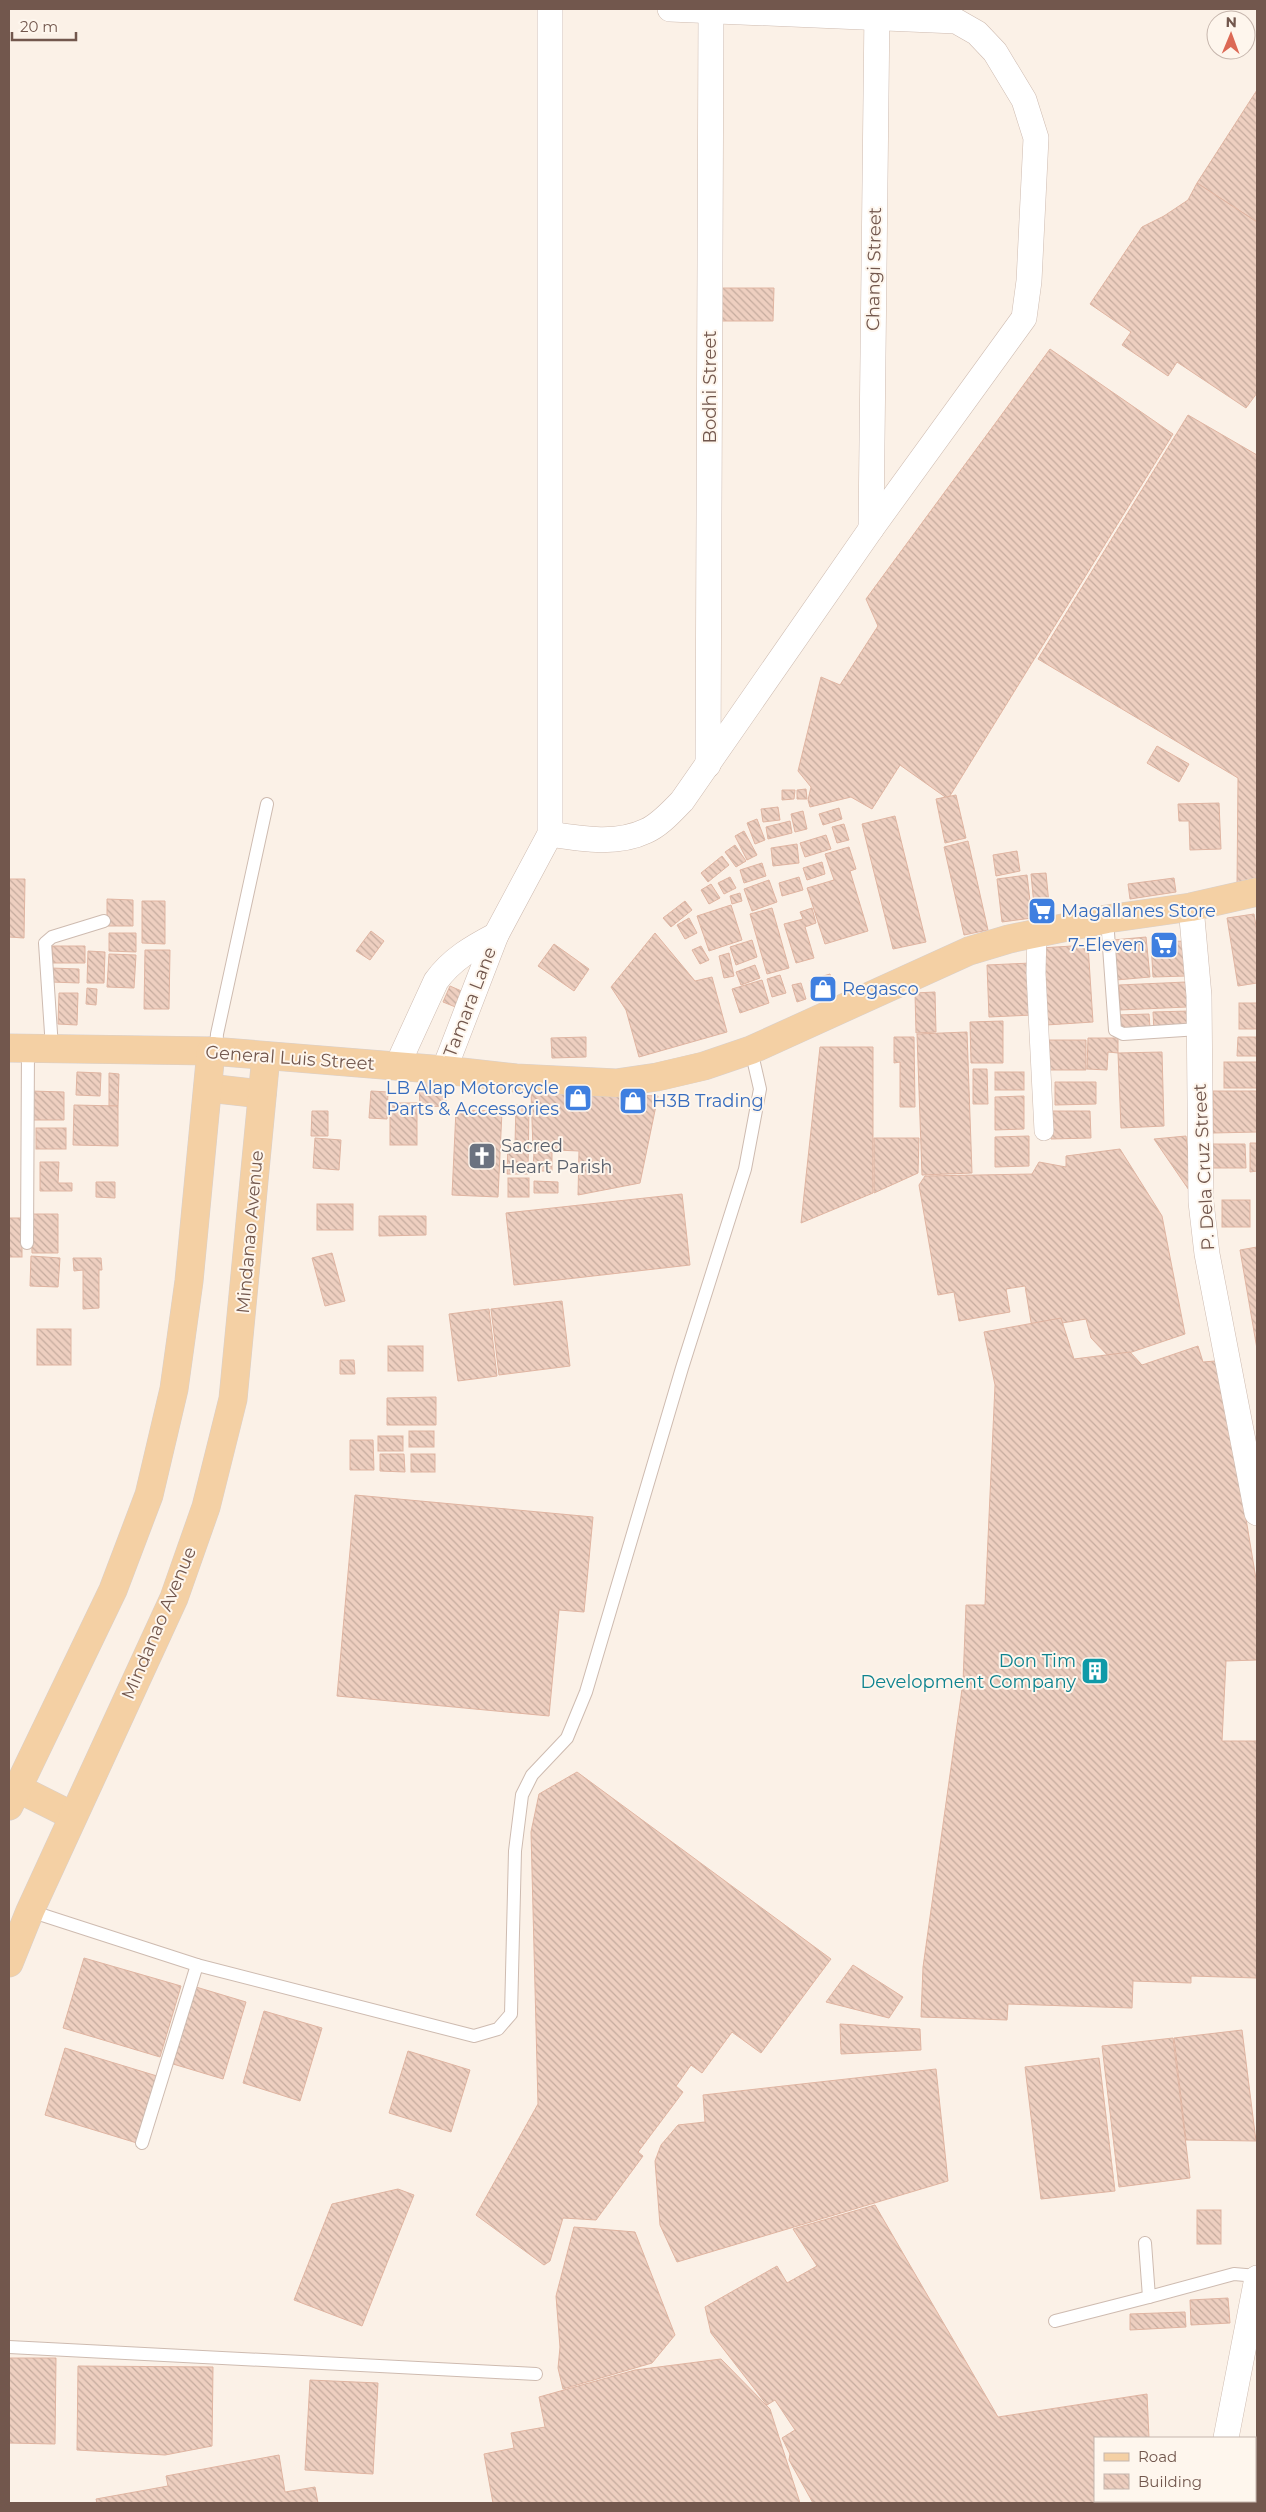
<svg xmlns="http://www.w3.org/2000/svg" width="1266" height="2512" font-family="Montserrat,sans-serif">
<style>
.building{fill:url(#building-back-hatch);stroke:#e0b5a2}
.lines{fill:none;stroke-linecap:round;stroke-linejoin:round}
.service-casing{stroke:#cebbb0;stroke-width:14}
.pedestrian-casing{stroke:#cebbb0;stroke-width:20}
.minor-casing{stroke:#cebbb0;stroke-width:26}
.primary-casing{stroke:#d8d0cd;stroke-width:29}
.service{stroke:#fff;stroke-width:12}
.pedestrian{stroke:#fff;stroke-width:19}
.minor{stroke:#fff;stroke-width:25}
.primary{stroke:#f4d0a4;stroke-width:28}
.labels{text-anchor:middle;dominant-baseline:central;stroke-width:4;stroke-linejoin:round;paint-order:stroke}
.street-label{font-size:18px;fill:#72574d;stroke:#fef6ed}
.shop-label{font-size:18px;fill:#366cbe;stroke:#fef6ed;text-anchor:start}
.worship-label{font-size:18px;fill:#5b616d;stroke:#fef6ed;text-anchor:start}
.culture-label{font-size:18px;fill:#0d838f;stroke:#fef6ed;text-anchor:end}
</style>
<defs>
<pattern id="building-back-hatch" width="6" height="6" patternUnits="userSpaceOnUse" patternTransform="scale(1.25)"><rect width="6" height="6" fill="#eecfc0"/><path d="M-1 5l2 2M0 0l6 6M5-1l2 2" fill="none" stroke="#c5ab9e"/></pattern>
</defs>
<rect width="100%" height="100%" fill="#fbf1e7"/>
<g class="building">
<path d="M1257 90V222L1197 183Z"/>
<path d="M1197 183 1257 222V393L1246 408 1177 362 1168 376 1122 345 1131 332 1090 304 1142 227 1164 216 1188 200Z"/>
<path d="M721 288H774L773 321H721Z"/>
<path d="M1050 349 1173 434 948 799 900 765 872 809 851 797 810 807 808 800 811 787 798 771 821 677 840 685 878 626 866 599Z"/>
<path d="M1188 415 1257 455V881L1237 886 1238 778 1038 659Z"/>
<path d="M1157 746 1189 764 1179 782 1147 763Z"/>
<path d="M806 789 807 799H797V790Z"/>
<path d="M782 790H795L794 799 782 800Z"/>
<path d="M956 795 966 838 945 843 936 799Z"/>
<path d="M1219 803 1221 849 1190 850 1189 821H1179L1178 804Z"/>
<path d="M778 807 780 820 763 822 761 809Z"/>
<path d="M839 808 842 819 823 825 819 814Z"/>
<path d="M803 811 807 829 795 832 791 814Z"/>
<path d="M895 816 926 942 893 949 862 824Z"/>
<path d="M757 819 765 840 755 844 747 823Z"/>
<path d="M790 821 792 833 768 839 766 827Z"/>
<path d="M844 824 849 840 837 843 832 827Z"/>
<path d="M744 831 757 855 747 860 735 836Z"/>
<path d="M826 835 831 849 805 857 800 843Z"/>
<path d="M968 841 988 930 964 935 944 847Z"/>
<path d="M797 844 799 863 773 866 771 848Z"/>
<path d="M735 845 746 861 736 867 725 852Z"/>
<path d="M849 847 856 869 850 871 868 931 825 944 807 888 834 880 825 854Z"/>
<path d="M1017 851 1020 871 996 876 993 855Z"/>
<path d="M722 856 729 865 708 882 701 873Z"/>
<path d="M822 862 825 874 807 880 803 868Z"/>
<path d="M762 863 766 876 744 883 740 870Z"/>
<path d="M1046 873 1050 914 1035 916 1031 874Z"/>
<path d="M1027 875 1032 918 1002 922 997 879Z"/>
<path d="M730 877 736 888 724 894 718 883Z"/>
<path d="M799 877 803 890 782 896 779 883Z"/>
<path d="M1174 878 1176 892 1130 899 1128 884Z"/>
<path d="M9 879H25L24 938 9 937Z"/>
<path d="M769 880 777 902 752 911 744 889Z"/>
<path d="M711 884 720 898 709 904 701 890Z"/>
<path d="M740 893 742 901 732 904 730 896Z"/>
<path d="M107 899 133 900V926H107Z"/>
<path d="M142 901H165V944L142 943Z"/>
<path d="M685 901 692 910 671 927 663 918Z"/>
<path d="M731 905 742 940 709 951 697 916Z"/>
<path d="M772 908 789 968 767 974 750 914Z"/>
<path d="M812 908 816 923 805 927 814 958 796 963 784 924 803 919 800 912Z"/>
<path d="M1254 914 1257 932V983L1238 986 1227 918Z"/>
<path d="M689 918 697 933 685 939 677 925Z"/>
<path d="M371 931 384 941 370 960 356 951Z"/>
<path d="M109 933H136V952L109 951Z"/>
<path d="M655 933 695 981 712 977 727 1032 639 1057 626 1010 611 987Z"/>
<path d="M1146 937 1150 977 1116 980 1113 940Z"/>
<path d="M752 940 757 957 736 965 730 947Z"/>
<path d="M1186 941 1187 976 1153 977 1151 942Z"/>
<path d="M554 944 589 969 574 991 538 966Z"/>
<path d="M1088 945 1093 1022 1046 1025 1040 948Z"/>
<path d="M52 946H85V963H53Z"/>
<path d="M701 946 709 960 700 964 692 950Z"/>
<path d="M145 950H170L169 1009H144Z"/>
<path d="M88 951 105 952 104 983H87Z"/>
<path d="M729 953 734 976 724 978 719 956Z"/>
<path d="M109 954 136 955 134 988 107 987Z"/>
<path d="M1031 963 1033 1015 989 1017 987 965Z"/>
<path d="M755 965 760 978 741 985 736 972Z"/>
<path d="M51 968 79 969V983L51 982Z"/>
<path d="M830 974 835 991 815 997 810 980Z"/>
<path d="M780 975 786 993 772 997 767 979Z"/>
<path d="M762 980 769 1003 740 1013 732 989Z"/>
<path d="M1186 982 1187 1007 1120 1010 1119 985Z"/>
<path d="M801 983 806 999 797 1002 792 985Z"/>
<path d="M450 986 466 993 458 1008 443 1002Z"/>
<path d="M87 988 97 989 96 1005 86 1004Z"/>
<path d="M935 992 936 1032 916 1033 915 993Z"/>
<path d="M59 993H78L77 1025 58 1024Z"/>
<rect x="1239" y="1003" width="18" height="26"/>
<path d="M1189 1011 1190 1030 1154 1031 1153 1012Z"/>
<path d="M1149 1014 1150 1028 1117 1030V1015Z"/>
<path d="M1003 1021V1063H971L970 1022Z"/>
<path d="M967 1032 972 1173 922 1175 917 1034Z"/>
<path d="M586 1037V1057L552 1058 551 1038Z"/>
<path d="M894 1037H914L915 1107H900V1062L894 1063Z"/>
<path d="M1238 1037H1257V1056H1237Z"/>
<path d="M1088 1038H1118V1053L1108 1052 1107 1070 1087 1069Z"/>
<path d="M1049 1040H1086V1070H1050Z"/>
<path d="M820 1047H873V1193L801 1223Z"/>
<path d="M1162 1052 1164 1126 1121 1128 1118 1053Z"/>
<rect x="1224" y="1062" width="33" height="26"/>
<path d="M973 1069H987L988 1104H973Z"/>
<path d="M77 1072 101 1073 100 1096 76 1095Z"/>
<rect x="995" y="1072" width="29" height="18"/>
<path d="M109 1073 119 1074 118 1106H109Z"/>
<path d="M419 1079H446V1106L420 1107Z"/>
<path d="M1055 1082H1096V1104L1055 1105Z"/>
<path d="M31 1091 64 1092V1120H31Z"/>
<path d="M371 1091 388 1092 387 1119 369 1118Z"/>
<path d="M1213 1091H1257V1132L1213 1133Z"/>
<path d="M531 1092 658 1096 640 1183 578 1195 579 1151 533 1149Z"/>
<path d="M1024 1096V1129L995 1130V1097Z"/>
<rect x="390" y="1103" width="27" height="42"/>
<path d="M74 1105 118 1106V1146L73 1145Z"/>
<path d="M516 1105 529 1106 528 1174H507L508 1144H515Z"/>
<path d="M456 1110 502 1111 498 1197 452 1195Z"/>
<path d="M312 1111H328V1136H311Z"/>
<path d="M1051 1111H1090L1091 1138 1051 1139Z"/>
<rect x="36" y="1128" width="30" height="21"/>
<path d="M1029 1136V1166L995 1167V1137Z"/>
<path d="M1186 1136 1193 1196 1154 1139Z"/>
<path d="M315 1138 341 1140 339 1170 313 1168Z"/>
<path d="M874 1138H919L918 1173 874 1193Z"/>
<path d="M1250 1143H1257V1171L1250 1172Z"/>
<path d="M1212 1144H1245L1246 1168H1212Z"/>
<path d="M1120 1149 1162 1216 1185 1334 1111 1359 1091 1338 1086 1319 1032 1328 1025 1286 1006 1289 1010 1312 959 1321 954 1292 938 1295 919 1185 925 1176 1032 1174 1039 1162 1066 1167V1156Z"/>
<path d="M534 1152H552V1171H533Z"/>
<path d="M40 1162H59L58 1183H72V1191H40Z"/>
<rect x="508" y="1178" width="21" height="19"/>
<path d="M534 1181 558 1182V1193H534Z"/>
<path d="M96 1182H115V1198L96 1197Z"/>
<path d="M682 1194 690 1265 514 1285 506 1213Z"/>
<rect x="1222" y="1200" width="28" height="27"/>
<rect x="317" y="1204" width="36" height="26"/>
<path d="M31 1214H58V1253H32Z"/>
<path d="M379 1216H426V1235L379 1236Z"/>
<rect x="9" y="1218" width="13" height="39"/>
<path d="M1257 1247V1349L1240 1250Z"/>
<path d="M332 1253 345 1301 325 1306 312 1258Z"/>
<path d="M31 1256 60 1258 58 1287 30 1286Z"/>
<path d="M73 1258H101L102 1270H99V1308L83 1309V1270L74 1271Z"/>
<path d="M562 1301 570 1366 499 1375 491 1309Z"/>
<path d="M489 1309 497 1376 458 1381 449 1314Z"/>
<path d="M1061 1318 1074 1359 1130 1352 1142 1365 1198 1346 1203 1362 1215 1361 1223 1380 1257 1585V1660L1226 1661 1222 1741H1257V1978L1191 1976V1983L1133 1981 1132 2008 1008 2004 1007 2020 921 2017 923 1967 963 1682 966 1605H985L995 1385 984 1332Z"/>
<rect x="37" y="1329" width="34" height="36"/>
<rect x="388" y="1346" width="35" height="25"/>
<path d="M340 1360H354L355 1374H340Z"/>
<path d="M436 1397V1425H387V1398Z"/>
<rect x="409" y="1431" width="25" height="16"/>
<rect x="378" y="1436" width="25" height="15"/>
<path d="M350 1440H373L374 1470H350Z"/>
<path d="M380 1454H404L405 1472 380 1471Z"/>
<rect x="411" y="1454" width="24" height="18"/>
<path d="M355 1495 593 1517 584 1612 559 1610 549 1716 337 1696Z"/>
<path d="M577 1772 831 1959 761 2053 732 2032 702 2073 691 2065 676 2086 683 2092 638 2152 643 2156 596 2220 563 2218 550 2261 544 2265 476 2215 538 2104 531 1832 539 1794Z"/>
<path d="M84 1958 181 1986 160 2057 63 2028Z"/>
<path d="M853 1965 903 1997 889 2018 826 2002Z"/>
<path d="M196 1987 246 2002 223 2079 173 2064Z"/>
<path d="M264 2011 322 2028 300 2101 243 2083Z"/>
<path d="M840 2024 920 2029 921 2050 841 2054Z"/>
<path d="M1242 2030 1256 2141 1186 2140 1174 2038Z"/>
<path d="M1173 2038 1190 2178 1119 2187 1102 2046Z"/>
<path d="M65 2048 157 2076 137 2143 45 2115Z"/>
<path d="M408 2051 470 2070 451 2132 389 2113Z"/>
<path d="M1099 2058 1115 2191 1041 2199 1025 2067Z"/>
<path d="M936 2069 948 2181 677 2262 660 2225 655 2161 661 2145 678 2125 705 2122 703 2095Z"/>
<path d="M398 2189 414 2195 362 2326 294 2300 332 2204Z"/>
<path d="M875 2205 998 2417 1147 2394 1149 2438H1095V2501H1153V2503H813L789 2460 790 2454 782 2438 795 2430 775 2400 767 2405 711 2333 705 2307 777 2266 787 2283 817 2266 793 2229Z"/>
<rect x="1197" y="2210" width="24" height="34"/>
<path d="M574 2227 635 2232 675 2335 652 2363 563 2389 558 2368 560 2347 556 2296Z"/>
<path d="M1228 2298 1230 2323 1191 2325 1190 2300Z"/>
<path d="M1185 2312 1186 2327 1130 2330V2314Z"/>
<path d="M9 2358H56L55 2444 9 2443Z"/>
<path d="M721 2359 770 2409 800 2503H493L484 2454 514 2448 511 2433 545 2427 539 2397 635 2370Z"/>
<path d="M78 2366 213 2367 212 2446 165 2455 77 2450Z"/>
<path d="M310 2380 378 2383 373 2474 305 2470Z"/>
<path d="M279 2455 285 2492 315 2487 318 2503H97L96 2499 168 2486 166 2476Z"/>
</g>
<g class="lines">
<defs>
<g id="service">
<path d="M1107 919 1115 1030 1123 1034 1199 1029"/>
<path d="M52 1048 45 943 52 937 104 921"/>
<path d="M216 1052 217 1034 267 804"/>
<path d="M27 1243 28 1048"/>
<path d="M30 1911 197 1965 474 2036 498 2029 511 2014 515 1851 522 1795 532 1775 567 1738 586 1692 682 1368 745 1169 760 1089 751 1050"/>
<path d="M142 2143 197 1965"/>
<path d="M1145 2243 1149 2297 1234 2274 1257 2276"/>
<path d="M1055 2321 1149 2297"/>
<path d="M9 2347 536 2374"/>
</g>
<path id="pedestrian" d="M1037 932 1036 973 1044 1131"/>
<g id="minor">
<path d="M871 529 877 9"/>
<path d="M708 765 711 9"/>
<path d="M550 834C582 839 617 845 646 831 660 825 672 811 682 801L871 529 1024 318 1029 281 1036 138 1024 100 995 52 977 33 956 21 670 9"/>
<path d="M1191 907 1199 996 1201 1202 1207 1254 1257 1513"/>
<path d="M397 1066 436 981C452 959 473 947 496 935"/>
<path d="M444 1070 496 935 550 834V9"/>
<path d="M1226 2438 1257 2278"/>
<path d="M1213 2503V2501"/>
</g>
<g id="primary">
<path d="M9 1048 211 1051 444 1070 516 1078 616 1083 657 1077 704 1066 751 1050 969 951 1009 939 1107 919 1191 907 1257 892"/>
<path d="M208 1088 262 1094"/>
<path d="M17 1788 73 1816"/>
<path d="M9 1806 113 1590 149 1495 174 1389 189 1281 211 1051"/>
<path d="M9 1963 30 1911 174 1598 206 1507 233 1399 266 1056"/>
</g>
</defs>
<use href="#service" class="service-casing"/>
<use href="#pedestrian" class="pedestrian-casing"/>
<use href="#minor" class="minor-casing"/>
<use href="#primary" class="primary-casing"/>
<use href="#service" class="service"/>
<use href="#pedestrian" class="pedestrian"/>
<use href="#minor" class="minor"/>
<use href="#primary" class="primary"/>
</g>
<defs>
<symbol id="supermarket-square" viewBox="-11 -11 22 22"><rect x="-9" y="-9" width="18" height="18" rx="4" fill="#3f7fe0" stroke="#fef6ed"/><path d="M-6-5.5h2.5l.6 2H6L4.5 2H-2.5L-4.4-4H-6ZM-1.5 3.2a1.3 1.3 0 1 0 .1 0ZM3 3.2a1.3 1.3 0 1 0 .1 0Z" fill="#fff"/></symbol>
<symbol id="shop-square" viewBox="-11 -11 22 22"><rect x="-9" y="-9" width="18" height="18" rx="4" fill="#3f7fe0" stroke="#fef6ed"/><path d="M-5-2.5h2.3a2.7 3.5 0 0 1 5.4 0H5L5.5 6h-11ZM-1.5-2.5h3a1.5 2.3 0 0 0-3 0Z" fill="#fff"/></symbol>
<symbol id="church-square" viewBox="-11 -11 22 22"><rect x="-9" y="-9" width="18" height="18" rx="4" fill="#6b7280" stroke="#fef6ed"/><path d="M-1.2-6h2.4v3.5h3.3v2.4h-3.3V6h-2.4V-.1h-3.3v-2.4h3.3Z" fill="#fff"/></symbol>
<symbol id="building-square" viewBox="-11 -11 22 22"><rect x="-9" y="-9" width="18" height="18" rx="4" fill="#0f9aa8" stroke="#fef6ed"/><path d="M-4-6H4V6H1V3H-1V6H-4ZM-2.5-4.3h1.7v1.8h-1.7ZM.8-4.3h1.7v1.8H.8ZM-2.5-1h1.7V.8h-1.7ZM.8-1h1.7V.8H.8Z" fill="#fff"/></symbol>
</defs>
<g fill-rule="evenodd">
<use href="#supermarket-square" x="1026" y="895" width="32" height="32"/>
<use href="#supermarket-square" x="1148" y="929" width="32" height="32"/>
<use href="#shop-square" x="807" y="973" width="32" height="32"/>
<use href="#shop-square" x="562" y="1082" width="32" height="32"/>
<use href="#shop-square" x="617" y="1085" width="32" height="32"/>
<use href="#church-square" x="466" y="1140" width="32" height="32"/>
<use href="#building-square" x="1079" y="1655" width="32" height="32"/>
</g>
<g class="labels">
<g class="street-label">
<text transform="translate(874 269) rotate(-89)">Changi Street</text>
<text transform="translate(710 387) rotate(-90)">Bodhi Street</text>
<text transform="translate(470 1002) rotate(-69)">Tamara Lane</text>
<text transform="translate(290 1058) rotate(4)">General Luis Street</text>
<text transform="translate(1204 1167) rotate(-93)">P. Dela Cruz Street</text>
<text transform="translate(250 1232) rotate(-85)">Mindanao Avenue</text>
<text transform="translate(159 1623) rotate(-67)">Mindanao Avenue</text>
</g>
<g class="shop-label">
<text x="1061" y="911">Magallanes Store</text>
<text x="1145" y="945" text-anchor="end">7-Eleven</text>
<text x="842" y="989">Regasco</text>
<text x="559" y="1088" text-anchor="end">LB Alap Motorcycle<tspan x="559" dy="21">Parts &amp; Accessories</tspan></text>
<text x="652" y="1101">H3B Trading</text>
</g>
<g class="worship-label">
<text x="501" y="1146">Sacred<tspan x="501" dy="21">Heart Parish</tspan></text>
</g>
<g class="culture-label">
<text x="1076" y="1661">Don Tim<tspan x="1076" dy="21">Development Company</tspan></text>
</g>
</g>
<rect width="1266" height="2512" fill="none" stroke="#72574d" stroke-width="20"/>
<rect x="1094" y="2437" width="162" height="65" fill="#fef6ed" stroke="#c6b6ad"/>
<rect x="1104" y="2453" width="25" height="8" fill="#f4d0a4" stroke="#c6b6ad"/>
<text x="1138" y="2462" font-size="15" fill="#72574d">Road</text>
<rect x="1104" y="2474" width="25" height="15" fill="url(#building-back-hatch)" stroke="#c6b6ad"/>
<text x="1138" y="2487" font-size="15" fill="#72574d">Building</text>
<g transform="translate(1231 35) rotate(1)"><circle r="24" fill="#fef6ed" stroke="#c6b6ad"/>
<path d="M0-4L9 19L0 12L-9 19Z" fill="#dc6955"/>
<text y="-8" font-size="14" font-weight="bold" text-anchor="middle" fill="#72574d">N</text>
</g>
<path d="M12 32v8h64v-8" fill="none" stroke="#72574d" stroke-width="2.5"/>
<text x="20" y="32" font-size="15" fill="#72574d" stroke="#fef6ed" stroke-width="4" paint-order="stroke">20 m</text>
</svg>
